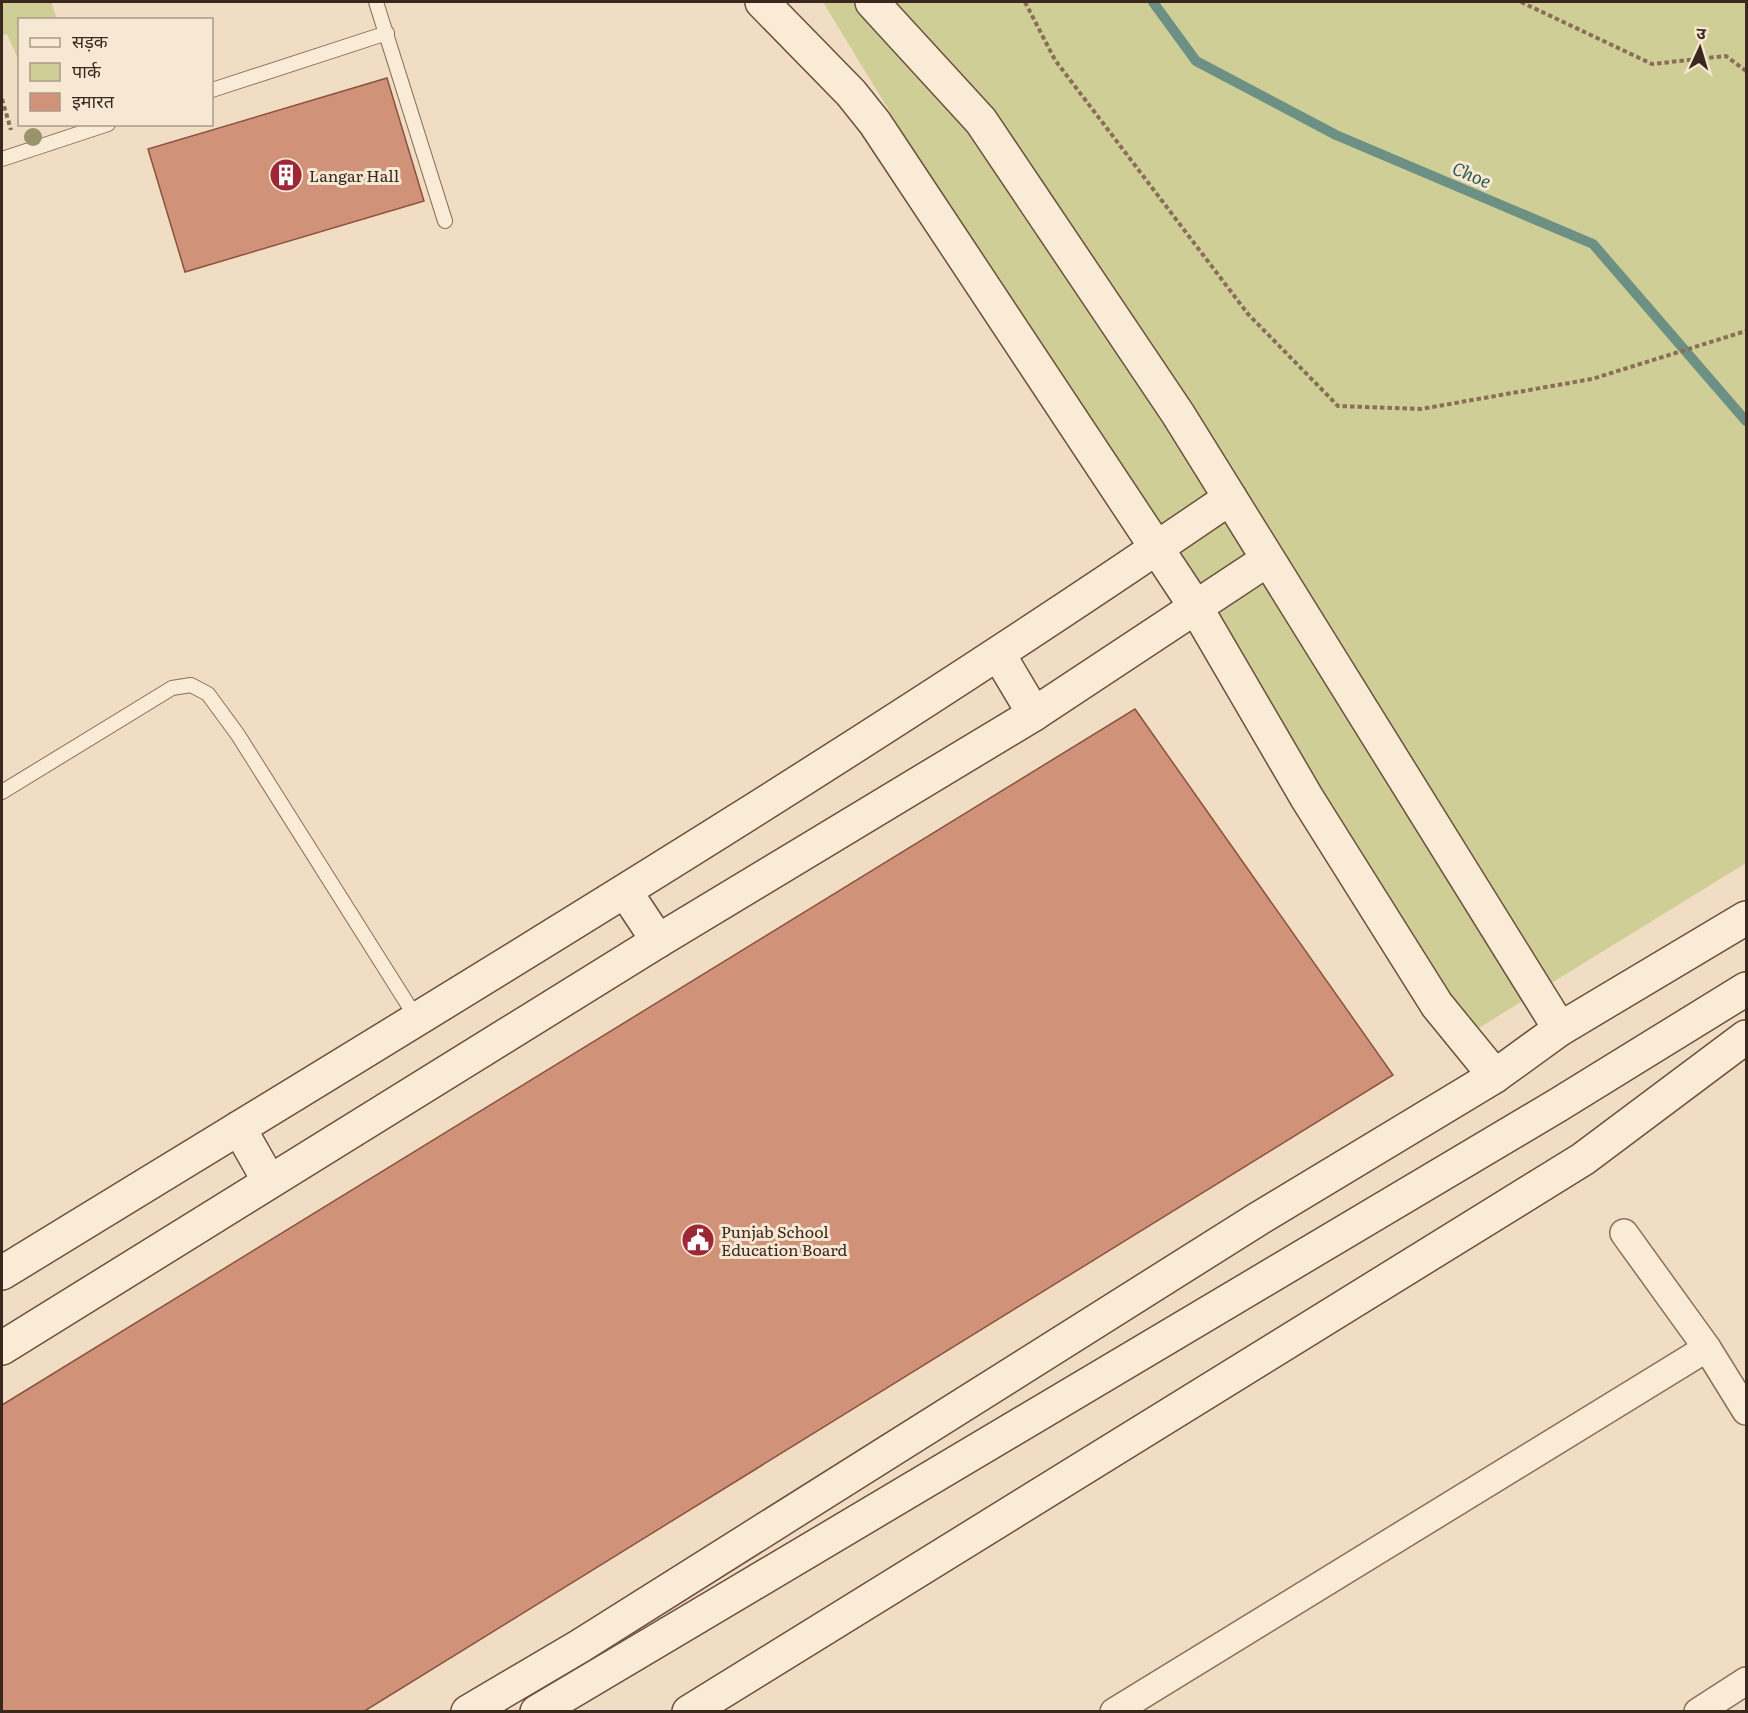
<svg xmlns="http://www.w3.org/2000/svg" width="1748" height="1713" font-family="Literata,'Noto Sans Devanagari',serif">
<style>
.green{fill:#cfce97}
.lines{fill:none;stroke-linecap:round;stroke-linejoin:round}
.stream{stroke:#6c9184;stroke-width:10}
.building{fill:#d09278;stroke:#8b533e;stroke-width:1.5}
.lane-casing{stroke:#8b6e59;stroke-width:16}
.street-casing{stroke:#8b6e59;stroke-width:30}
.secondary-casing{stroke:#6d4f3c;stroke-width:36}
.path{stroke:#8b6e59;stroke-width:4;stroke-dasharray:4.5 3;stroke-linecap:butt}
.lane{stroke:#faebd7;stroke-width:14}
.street{stroke:#faebd7;stroke-width:27}
.secondary{stroke:#faebd7;stroke-width:33}
.tree{fill:#99946b}
.labels{text-anchor:middle;dominant-baseline:central;stroke-width:6;stroke-linejoin:round;paint-order:stroke}
.poi-label{font-size:16px;fill:#3a281e;stroke:#f7e8d3;text-anchor:start}
.water-label{font-size:18px;font-style:italic;fill:#2c5b52;stroke:#f7e8d3}
</style>
<rect width="100%" height="100%" fill="#f0ddc3"/>
<g class="green">
<path d="M2 2H51L57 19 20 20 19 61 7 34 2 36Z"/>
<path d="M823 2H1746V863L1456 1042Z"/>
</g>
<g class="lines">
<path class="stream" d="M1153 2 1196 61 1336 135 1593 244 1746 421"/>
</g>
<g class="building">
<path d="M387 78 424 201 185 272 148 149Z"/>
<path d="M1135 709 1393 1075 363 1712H2V1405Z"/>
</g>
<g class="lines">
<defs>
<g id="lane">
<path d="M376 2 445 221"/>
<path d="M212 90 387 33"/>
<path d="M2 159 108 124"/>
<path d="M2 792 172 688 191 685 208 694 238 735 417 1019"/>
</g>
<g id="street">
<path d="M1624 1233 1707 1348 1746 1411"/>
<path d="M1114 1712 1707 1348"/>
<path d="M1698 1712 1746 1681"/>
</g>
<g id="secondary">
<path d="M762 2 851 93 875 123 1195 606 1307 798 1437 1005 1495 1076"/>
<path d="M872 2 981 121 1178 414 1560 1029"/>
<path d="M999 655 1034 714"/>
<path d="M625 891 658 941"/>
<path d="M239 1128 269 1181"/>
<path d="M2 1273C414 1020 831 772 1230 498"/>
<path d="M2 1348 658 941 1034 714 1267 560"/>
<path d="M468 1712 580 1646 1258 1219 1495 1076 1560 1029 1746 918"/>
<path d="M537 1712 1558 1105 1746 989"/>
<path d="M689 1712 1583 1159 1746 1037"/>
</g>
</defs>
<use href="#lane" class="lane-casing"/>
<use href="#street" class="street-casing"/>
<use href="#secondary" class="secondary-casing"/>
<g class="path">
<path d="M1025 2 1055 60 1248 314 1338 406 1421 409 1592 379 1746 331"/>
<path d="M1521 2 1652 64 1726 56 1746 71"/>
<path d="M2 99 11 130"/>
</g>
<use href="#lane" class="lane"/>
<use href="#street" class="street"/>
<use href="#secondary" class="secondary"/>
</g>
<circle class="tree" cx="33" cy="137" r="9"/>
<defs>
<symbol id="building-disc" viewBox="-11 -11 22 22"><circle r="9.5" fill="#9d2736" stroke="#f7e8d3"/><path d="M-4-6H4V6H1V3H-1V6H-4ZM-2.5-4.3h1.7v1.8h-1.7ZM.8-4.3h1.7v1.8H.8ZM-2.5-1h1.7V.8h-1.7ZM.8-1h1.7V.8H.8Z" fill="#fff"/></symbol>
<symbol id="civic-disc" viewBox="-11 -11 22 22"><circle r="9.5" fill="#9d2736" stroke="#f7e8d3"/><path d="M-.6-6.5H3V-4.5H.6V-3L4-1V1h2V6H-6V1h2V-1L-.6-3ZM-1.2 2.5V6h2.4V2.5Z" fill="#fff"/></symbol>
</defs>
<g fill-rule="evenodd">
<use href="#building-disc" x="267" y="156" width="38" height="38"/>
<use href="#civic-disc" x="679" y="1221" width="38" height="38"/>
</g>
<g class="labels">
<g class="poi-label">
<text x="309" y="175">Langar Hall</text>
<text x="721" y="1231">Punjab School<tspan x="721" dy="18">Education Board</tspan></text>
</g>
<g class="water-label">
<text transform="translate(1472 174) rotate(23)">Choe</text>
</g>
</g>
<rect width="1748" height="1713" fill="none" stroke="#3a281e" stroke-width="6"/>
<rect x="18" y="18" width="195" height="108" fill="#f7e8d3" stroke="#ab9b8b" stroke-width="1.5"/>
<rect x="30" y="38" width="30" height="9" fill="#faebd7" stroke="#ab9b8b" stroke-width="1.5"/>
<text x="72" y="48" font-size="18" fill="#3a281e">सड़क</text>
<rect x="30" y="63" width="30" height="18" fill="#cfce97" stroke="#ab9b8b" stroke-width="1.5"/>
<text x="72" y="78" font-size="18" fill="#3a281e">पार्क</text>
<rect x="30" y="93" width="30" height="18" fill="#d09278" stroke="#ab9b8b" stroke-width="1.5"/>
<text x="72" y="108" font-size="18" fill="#3a281e">इमारत</text>
<g transform="translate(1700 48) rotate(4)" stroke="#f7e8d3" stroke-width="4.5" paint-order="stroke">
<path d="M0-4.5L10 22L0 15L-10 22Z" fill="#3a281e"/>
<text y="-9" font-size="16" font-weight="bold" text-anchor="middle" fill="#3a281e">उ</text>
</g>
</svg>
